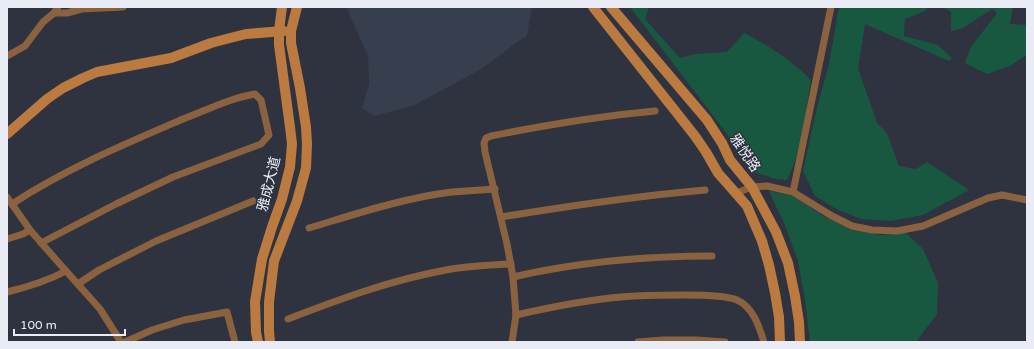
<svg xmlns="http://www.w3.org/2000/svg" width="1034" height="349" font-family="'Varela Round','Noto Sans SC',sans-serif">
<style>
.built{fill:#373e4e}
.green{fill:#185740}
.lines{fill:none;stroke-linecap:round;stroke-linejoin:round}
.street{stroke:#8b623f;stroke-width:7}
.secondary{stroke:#bb7a3f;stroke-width:10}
.labels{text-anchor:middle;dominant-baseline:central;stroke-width:3;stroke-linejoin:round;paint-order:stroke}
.street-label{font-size:14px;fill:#e9ecf4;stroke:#2f333f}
</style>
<rect width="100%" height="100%" fill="#2f333f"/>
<path class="built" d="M346 7H532L527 35 481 69 415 105 374 116 362 108 369 84 368 56Z"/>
<g class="green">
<path d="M630 7H649L645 19 680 58 694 54 727 52 744 33C768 45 792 61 811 80 805 113 803 149 787 180L776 179 751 171 727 134Z"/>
<path d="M839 7H928L925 11 905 19 904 36 938 45 952 58 949 61 865 24 858 68 877 123 887 133 899 166 916 169 927 162 969 190 923 215 891 221 861 219 838 210 815 196 803 171 817 107 829 64Z"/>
<path d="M942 7H1013L1010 24 1027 25V38H1026L1027 44V55L1010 66 987 74 965 63 971 47 997 13 992 9 963 28 951 31V12Z"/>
<path d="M769 191 793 196 822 215 851 230 880 235 906 233 923 249 938 283 937 314 916 342H810L805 300 798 261 784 223Z"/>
</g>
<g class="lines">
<g class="street">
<path d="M54 13H67L82 9 123 7"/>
<path d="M7 56 25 46 43 22 54 13 58 7"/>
<path d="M793 192 831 7"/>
<path d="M736 193 752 187 767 186 793 192 832 216 852 226 872 230 897 231 923 226 988 198 1002 195 1027 200"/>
<path d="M7 197 30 230 58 262 100 309 121 342"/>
<path d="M12 204C65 169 125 144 183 119 207 110 230 98 255 94L261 100 269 135 261 144 173 177 116 204 41 243"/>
<path d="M501 217C569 206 636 196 705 190"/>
<path d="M309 228C356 214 403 198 452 192 466 191 480 190 495 189"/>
<path d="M7 239 23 234 30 230"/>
<path d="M513 277C578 262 646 256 712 256"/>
<path d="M78 284 99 270 156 241 253 201"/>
<path d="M7 292C28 287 47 281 66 271"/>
<path d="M516 315C551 307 586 300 621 297 643 295 664 295 685 295 698 295 725 295 737 300 753 307 759 326 764 342"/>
<path d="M288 319C340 299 391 280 446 270 467 266 489 265 511 264"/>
<path d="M125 342 152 330 184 320 227 312 235 342"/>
<path d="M512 342 516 315 513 277 507 244 485 152 484 143 486 138 491 136C546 125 600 116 655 111"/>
<path d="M638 342 663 340H696L725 342"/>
</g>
<g class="secondary">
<path d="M593 7 695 136 706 152 718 173 747 206 762 241 769 265 775 293 779 317 780 342"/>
<path d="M611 7 707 120 722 143 730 160 752 187 776 232 788 263 795 296 799 322 800 342"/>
<path d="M7 134 47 99 63 88 83 78 97 72 171 58 211 43 230 38 246 34 284 31"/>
<path d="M258 342 256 332 255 302 262 259 272 227 282 199 290 167 292 144 290 127 279 45V31L282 7"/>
<path d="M270 342 269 331V302L274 261 297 201 306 168 307 144 306 127 300 88 291 43V31L297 7"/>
</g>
</g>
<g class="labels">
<g class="street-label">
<text transform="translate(745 153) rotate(56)">雅悦路</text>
<text transform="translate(269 184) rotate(-76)">雅成大道</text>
</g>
</g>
<rect width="1034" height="349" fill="none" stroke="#e9ecf4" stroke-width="16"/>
<path d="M14 329v6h111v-6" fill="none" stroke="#e9ecf4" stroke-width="2"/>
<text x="20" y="329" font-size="12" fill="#e9ecf4" stroke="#2f333f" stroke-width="3" paint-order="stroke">100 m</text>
</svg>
